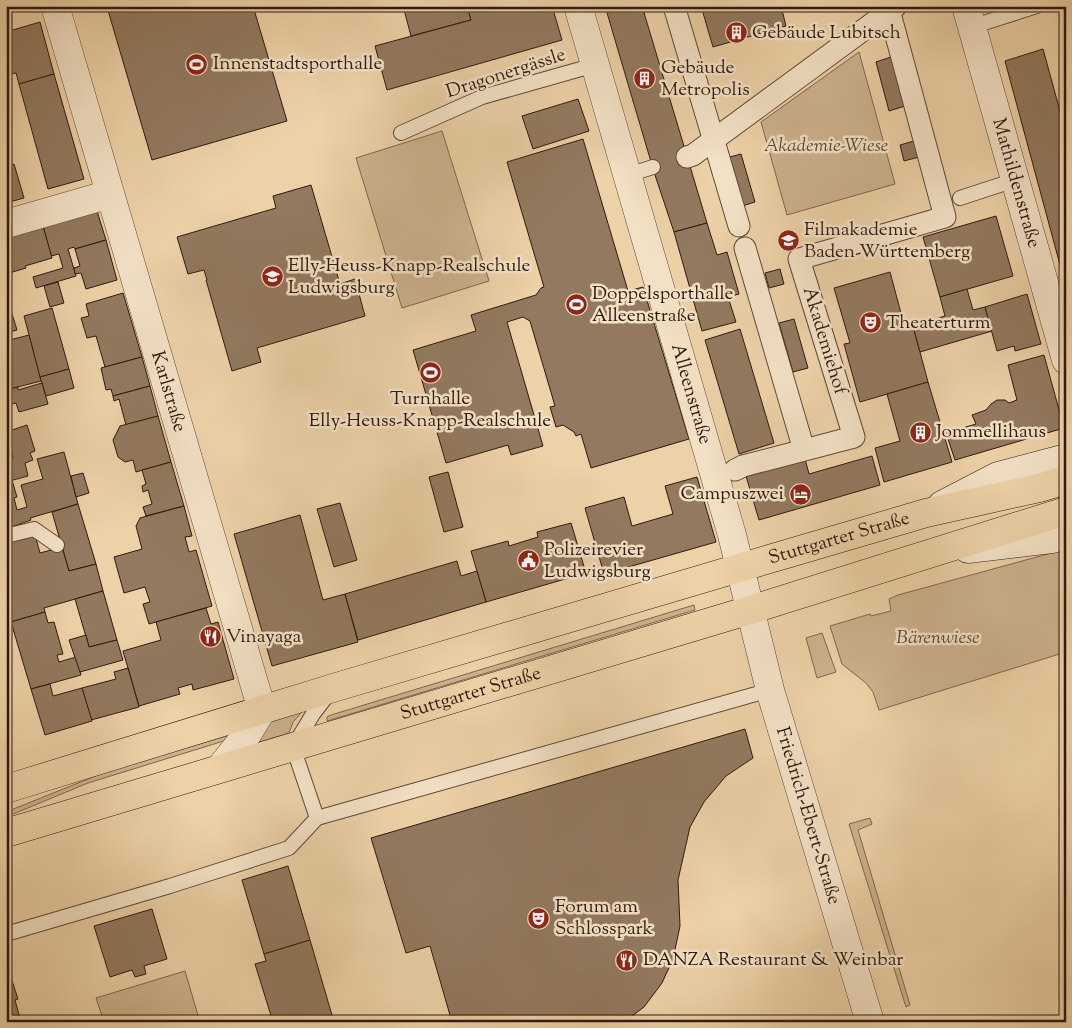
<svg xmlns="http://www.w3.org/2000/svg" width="1072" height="1028" font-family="'Sorts Mill Goudy',serif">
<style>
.green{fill:#cdb28d;stroke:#7e664e}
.building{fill:#92795f;stroke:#2f1910}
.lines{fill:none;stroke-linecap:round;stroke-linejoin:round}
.service-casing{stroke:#5e4736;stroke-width:16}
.pedestrian-casing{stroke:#5e4736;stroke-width:23}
.minor-casing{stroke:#5e4736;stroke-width:29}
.secondary-casing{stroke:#2f1910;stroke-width:29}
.primary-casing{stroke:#2f1910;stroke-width:29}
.service{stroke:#f3e1c6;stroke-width:14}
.pedestrian{stroke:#f3e1c6;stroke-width:21}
.minor{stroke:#f3e1c6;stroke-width:28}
.secondary{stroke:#f3e1c6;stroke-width:28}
.primary{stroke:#edd1a7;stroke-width:28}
.labels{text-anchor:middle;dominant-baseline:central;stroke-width:5;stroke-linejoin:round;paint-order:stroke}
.poi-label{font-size:19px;fill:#2f1910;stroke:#f3e1c6;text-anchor:start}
.street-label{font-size:19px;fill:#2f1910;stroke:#f3e1c6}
.park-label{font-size:19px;font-style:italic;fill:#5e4736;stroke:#f3e1c6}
</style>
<rect width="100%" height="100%" fill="#edd1a7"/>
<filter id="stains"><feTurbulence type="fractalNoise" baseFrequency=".004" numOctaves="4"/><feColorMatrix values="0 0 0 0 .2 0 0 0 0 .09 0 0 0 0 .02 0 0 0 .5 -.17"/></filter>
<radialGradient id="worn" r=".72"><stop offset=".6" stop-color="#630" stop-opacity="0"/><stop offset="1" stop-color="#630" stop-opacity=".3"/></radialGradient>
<g class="green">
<path d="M859 52 895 184 787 215 761 122Z"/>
<path d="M442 131 489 281 402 308 356 158Z"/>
<path d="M1066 549V652L879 710 873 692 866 683 842 664 830 626 870 614 871 616 891 611 889 599 898 595Z"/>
<path d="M694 605 695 610 327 721V717L331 715Z"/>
<path d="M822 633 836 672 817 678 806 638Z"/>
<path d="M302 712 293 722 289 733 256 743 270 722Z"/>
<path d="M226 736H229L227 740 88 783 6 817V812L108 771Z"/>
<path d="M870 818 872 824 858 830 910 1005 906 1007 849 824Z"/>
<path d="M185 971 200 1022H104L96 998Z"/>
</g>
<g class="building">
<path d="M110 6H253L287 121 152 160 107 7Z"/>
<path d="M403 6H467L471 20 411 36Z"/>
<path d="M467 6H552L562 40 387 90 375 46 471 20Z"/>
<path d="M605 6H642L707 223 674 232 654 172Z"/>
<path d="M701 6H781L786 26 713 47Z"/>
<path d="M40 22 54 74 19 84 16 73 6 75V32Z"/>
<path d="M1043 49 1066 133V287L1005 61Z"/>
<path d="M891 57 905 106 889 111 876 62Z"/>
<path d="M54 74 84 179 48 189 19 84Z"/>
<path d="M578 99 589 131 533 149 522 116Z"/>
<path d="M583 139 628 291 643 287 689 439 591 468 581 434 576 436 574 432 563 425 556 427 550 407 555 406 530 321 523 317 507 322 543 446 511 455 508 445 446 463 413 350 476 331 471 315 536 295 541 288 544 287 507 162Z"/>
<path d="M914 141 919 157 904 161 900 145Z"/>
<path d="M741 154 755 202 739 207 726 158Z"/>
<path d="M14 164 24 198 6 203V167Z"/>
<path d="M311 185 340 284 355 279 365 316 257 348 261 362 232 371 206 280H207L204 270 188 274 177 237 276 208 273 196Z"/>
<path d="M97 211 106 240 75 249 74 247 68 249 76 276 36 288 33 277 63 268 59 254 51 256 43 226Z"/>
<path d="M996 216 1013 276 940 297 923 237Z"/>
<path d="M707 223 717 255 727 252 739 294 728 297 736 322 702 331 674 232Z"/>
<path d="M43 226 52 258 25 266 26 268 6 274V237Z"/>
<path d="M106 240 117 280 86 289 81 273 75 274 74 268 80 266 75 249Z"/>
<path d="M780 269 784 284 769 288 765 273Z"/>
<path d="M890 272 905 328 913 326 928 382 860 402 844 344 850 343 834 288Z"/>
<path d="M58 282 64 303 50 307 44 286Z"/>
<path d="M967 289 973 310 985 307 992 331 920 352 913 326 945 316 940 297Z"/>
<path d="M123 293 142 357 105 367 96 336 87 338 81 318 89 316 86 304Z"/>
<path d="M6 294 17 330 6 333Z"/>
<path d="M1027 294 1041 344 1015 351 1014 346 997 351 985 307Z"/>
<path d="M52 308 69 369 40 377 24 316Z"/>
<path d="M794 319 808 368 793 372 779 323Z"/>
<path d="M740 329 774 443 739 454 705 340Z"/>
<path d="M29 335 41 381 6 390V341Z"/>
<path d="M1044 355 1064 428 955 460 946 433 976 424 972 415 986 410 991 404 997 400H1005L1009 403 1017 400 1008 365Z"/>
<path d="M142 357 150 386 113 396 111 389 106 390 101 368Z"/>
<path d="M69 369 74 388 46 396 40 377Z"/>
<path d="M928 382 952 462 884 482 875 448 900 441 887 394Z"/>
<path d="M42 383 48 404 19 412 16 403 6 406V390L18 387V390Z"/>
<path d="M150 386 158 416 126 425 119 399 114 401 113 396Z"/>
<path d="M158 416 171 462 136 472 133 460 125 462 118 457 113 440 120 426Z"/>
<path d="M27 425 35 451 30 453 33 460 25 463 28 476 6 482V460L13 458 11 449 6 451V432Z"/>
<path d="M64 452 78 504 30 518 31 520 6 529V482L12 480 17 497 14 498 17 510 27 507 21 485 43 479 37 459Z"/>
<path d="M872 456 880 485 759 520 746 476 805 459 809 474Z"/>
<path d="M171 462 184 506 146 516 143 507 152 504 148 490 143 492 142 486 146 484 142 470Z"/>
<path d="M448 472 463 527 444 532 429 477Z"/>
<path d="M83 473 89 493 76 497 71 476Z"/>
<path d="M697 477 716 542 604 574 585 508 624 497 632 526 673 514 665 486Z"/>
<path d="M340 503 357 560 334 567 317 509Z"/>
<path d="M78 504 96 564 69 571 52 512Z"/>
<path d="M184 506 192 536 185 537 189 552 196 550 212 606 149 624 143 604 150 602 145 587 124 593 114 557 142 549 136 526 140 518Z"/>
<path d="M300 515 323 600 345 594 358 642 272 666 234 534Z"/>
<path d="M571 523 586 573 486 602 471 551 508 541 509 546 538 537 537 532Z"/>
<path d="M6 529 35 535 40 553 62 547 69 571 96 564 103 591 44 608 45 612 11 622 6 606Z"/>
<path d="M457 561 461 576 477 571 486 602 358 640 345 594Z"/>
<path d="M103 591 117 640 89 647 75 599Z"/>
<path d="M206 608 211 624 218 622 234 679 193 690 192 684 178 688 180 694 139 706 123 651 161 640 156 622Z"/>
<path d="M45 612 48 623 54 622 63 654 57 655 59 662 76 657 81 675 31 689 11 622Z"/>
<path d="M86 635 89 647 117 640 123 660 80 672 69 640Z"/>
<path d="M128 668 139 707 91 720 82 688 116 679 114 672Z"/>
<path d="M50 684 53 696 82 688 92 721 45 735 31 689Z"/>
<path d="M745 729 753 758 726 776 704 802 690 827 678 880 680 926 673 959 662 983 644 1007 624 1022H452L430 946 406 953 371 838Z"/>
<path d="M288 866 310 940 264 954 242 880Z"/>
<path d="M152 909 167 959 144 966 146 974 135 977 132 970 110 977 94 926Z"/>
<path d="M310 940 334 1022H273L255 964 266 961 264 954Z"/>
<path d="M6 962 18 999 15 1000 21 1022H6Z"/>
</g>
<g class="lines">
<defs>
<g id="service">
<path d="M971 27 1037 6"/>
<path d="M401 133 482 97 595 65"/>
<path d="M628 175 653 167"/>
<path d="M960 198 1015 180"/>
<path d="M6 536 34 529 57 545"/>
<path d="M317 818 293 747 313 714 330 692"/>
<path d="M6 934 170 886 289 848 317 818 770 690"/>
</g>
<g id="pedestrian">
<path d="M674 6 739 226"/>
<path d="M687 157 693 155 896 6"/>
<path d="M745 248 804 450"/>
<path d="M735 470 743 466 854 437 799 259 945 217 888 6"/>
</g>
<g id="minor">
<path id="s1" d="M55 6 262 710 248 733 221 767"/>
<path id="s2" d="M578 6 732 535 770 690 870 1022"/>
<path id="s3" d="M966 6 1066 360"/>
<path d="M6 224 110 194"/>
</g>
<g id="secondary">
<path d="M942 505 998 476 1066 458"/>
<path d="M968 549 1052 539 1066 535"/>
</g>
<g id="primary">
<path id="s4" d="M6 789 333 688 783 555 926 513 1039 488 1066 480"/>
<path id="s5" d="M6 833 750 610 1066 511"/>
</g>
</defs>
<use href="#service" class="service-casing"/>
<use href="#pedestrian" class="pedestrian-casing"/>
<use href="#minor" class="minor-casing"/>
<use href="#secondary" class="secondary-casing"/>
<use href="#primary" class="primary-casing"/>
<use href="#service" class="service"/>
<use href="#pedestrian" class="pedestrian"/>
<use href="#minor" class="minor"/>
<use href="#secondary" class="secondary"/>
<use href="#primary" class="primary"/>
</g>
<defs>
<symbol id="building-disc" viewBox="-11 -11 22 22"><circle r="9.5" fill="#8f2418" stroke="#f3e1c6"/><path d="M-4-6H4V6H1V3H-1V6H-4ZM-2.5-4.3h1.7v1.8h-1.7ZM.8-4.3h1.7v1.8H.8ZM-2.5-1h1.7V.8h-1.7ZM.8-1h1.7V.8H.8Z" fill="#fff"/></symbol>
<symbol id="stadium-disc" viewBox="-11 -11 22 22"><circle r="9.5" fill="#8f2418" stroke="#f3e1c6"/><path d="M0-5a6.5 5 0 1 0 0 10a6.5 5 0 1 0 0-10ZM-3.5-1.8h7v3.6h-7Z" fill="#fff"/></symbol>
<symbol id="university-disc" viewBox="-11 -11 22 22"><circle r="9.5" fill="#8f2418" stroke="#f3e1c6"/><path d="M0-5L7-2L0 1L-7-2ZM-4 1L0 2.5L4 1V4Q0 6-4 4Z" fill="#fff"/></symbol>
<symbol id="school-disc" viewBox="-11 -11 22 22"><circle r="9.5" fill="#8f2418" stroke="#f3e1c6"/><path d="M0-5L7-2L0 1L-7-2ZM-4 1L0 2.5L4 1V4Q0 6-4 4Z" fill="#fff"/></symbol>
<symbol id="theatre-disc" viewBox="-11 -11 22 22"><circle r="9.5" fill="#8f2418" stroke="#f3e1c6"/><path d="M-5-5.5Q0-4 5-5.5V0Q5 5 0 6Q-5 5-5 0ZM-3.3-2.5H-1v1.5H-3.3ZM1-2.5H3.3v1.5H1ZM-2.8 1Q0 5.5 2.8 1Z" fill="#fff"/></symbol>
<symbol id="hotel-disc" viewBox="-11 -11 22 22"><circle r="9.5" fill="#8f2418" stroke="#f3e1c6"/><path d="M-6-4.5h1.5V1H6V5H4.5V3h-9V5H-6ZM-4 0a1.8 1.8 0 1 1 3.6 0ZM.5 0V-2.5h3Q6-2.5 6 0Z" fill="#fff"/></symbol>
<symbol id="civic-disc" viewBox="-11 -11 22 22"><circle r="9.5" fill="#8f2418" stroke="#f3e1c6"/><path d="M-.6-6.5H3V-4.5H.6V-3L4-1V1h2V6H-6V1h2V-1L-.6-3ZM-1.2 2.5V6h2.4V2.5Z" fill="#fff"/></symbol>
<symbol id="restaurant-disc" viewBox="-11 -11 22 22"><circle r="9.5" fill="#8f2418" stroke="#f3e1c6"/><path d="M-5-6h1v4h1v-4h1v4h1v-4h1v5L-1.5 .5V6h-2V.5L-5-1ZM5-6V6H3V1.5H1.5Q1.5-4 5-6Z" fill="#fff"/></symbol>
</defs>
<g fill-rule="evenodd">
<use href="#building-disc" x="724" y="20" width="25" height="25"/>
<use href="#stadium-disc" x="184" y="52" width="25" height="25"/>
<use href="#building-disc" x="632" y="66" width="25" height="25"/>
<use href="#university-disc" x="776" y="228" width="25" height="25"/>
<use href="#school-disc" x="260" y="264" width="25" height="25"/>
<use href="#stadium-disc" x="564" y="292" width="25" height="25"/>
<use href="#theatre-disc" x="858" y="310" width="25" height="25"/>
<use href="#stadium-disc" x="418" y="360" width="25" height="25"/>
<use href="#building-disc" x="908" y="420" width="25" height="25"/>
<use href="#hotel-disc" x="788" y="482" width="25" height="25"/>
<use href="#civic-disc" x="516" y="548" width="25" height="25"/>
<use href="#restaurant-disc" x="198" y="624" width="25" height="25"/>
<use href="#theatre-disc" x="526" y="906" width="25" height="25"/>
<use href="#restaurant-disc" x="614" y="948" width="25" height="25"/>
</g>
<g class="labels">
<g class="poi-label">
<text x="752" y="33">Gebäude Lubitsch</text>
<text x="213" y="64">Innenstadtsporthalle</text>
<text x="661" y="68">Gebäude<tspan x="661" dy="22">Metropolis</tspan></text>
<text x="804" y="230">Filmakademie<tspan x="804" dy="22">Baden-Württemberg</tspan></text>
<text x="288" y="266">Elly-Heuss-Knapp-Realschule<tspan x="288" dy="22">Ludwigsburg</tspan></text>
<text x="592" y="294">Doppelsporthalle<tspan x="592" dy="22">Alleenstraße</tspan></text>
<text x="886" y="323">Theaterturm</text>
<text x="430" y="399" text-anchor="middle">Turnhalle<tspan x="430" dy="22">Elly-Heuss-Knapp-Realschule</tspan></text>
<text x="936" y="432">Jommellihaus</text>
<text x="784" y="494" text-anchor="end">Campuszwei</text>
<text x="544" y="550">Polizeirevier<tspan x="544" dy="22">Ludwigsburg</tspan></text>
<text x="226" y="637">Vinayaga</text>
<text x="555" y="907">Forum am<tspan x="555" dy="22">Schlosspark</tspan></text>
<text x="643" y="960">DANZA Restaurant &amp; Weinbar</text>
</g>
<g class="street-label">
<text transform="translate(506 74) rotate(-18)">Dragonergässle</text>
<text stroke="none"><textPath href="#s3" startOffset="184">Mathildenstraße</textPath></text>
<text transform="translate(824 341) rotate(73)">Akademiehof</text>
<text stroke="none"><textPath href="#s1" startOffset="402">Karlstraße</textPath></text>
<text stroke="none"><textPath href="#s2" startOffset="404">Alleenstraße</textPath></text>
<text stroke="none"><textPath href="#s4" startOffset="870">Stuttgarter Straße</textPath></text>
<text stroke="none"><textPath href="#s5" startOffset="485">Stuttgarter Straße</textPath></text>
<text stroke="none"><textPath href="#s2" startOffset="842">Friedrich-Ebert-Straße</textPath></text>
</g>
<g class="park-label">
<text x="826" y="146">Akademie-Wiese</text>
<text x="938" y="638">Bärenwiese</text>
</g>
</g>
<rect width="1072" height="1028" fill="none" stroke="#edd1a7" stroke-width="25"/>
<rect x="8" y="8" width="1057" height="1013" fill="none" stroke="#2f1910" stroke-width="2.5"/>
<rect x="12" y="12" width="1047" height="1003" fill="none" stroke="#2f1910"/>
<rect width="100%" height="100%" filter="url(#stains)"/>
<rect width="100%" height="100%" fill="url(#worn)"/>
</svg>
